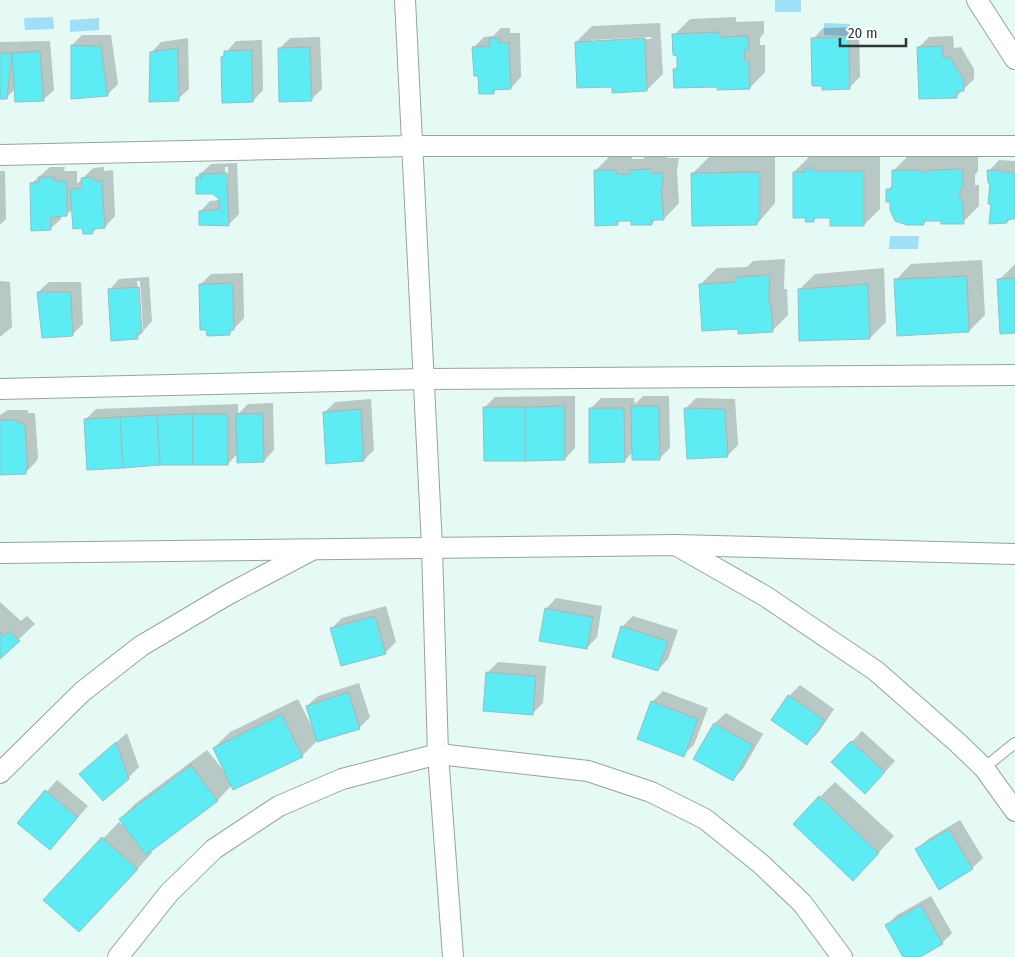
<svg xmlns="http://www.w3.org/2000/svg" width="1015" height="957" font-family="'Fira Sans Condensed',sans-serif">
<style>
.water{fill:#9fe0f7}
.shadow{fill:#0003;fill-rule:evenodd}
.building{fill:#5debf4;stroke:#a5b8b9}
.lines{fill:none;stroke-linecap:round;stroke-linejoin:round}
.service-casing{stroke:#93a5a1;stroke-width:12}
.minor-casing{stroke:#93a5a1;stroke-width:22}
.service{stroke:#fff;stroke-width:10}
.minor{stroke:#fff;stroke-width:20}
</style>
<rect width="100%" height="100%" fill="#e6faf5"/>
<g class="water">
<rect x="775" y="0" width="26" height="12"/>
<path d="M53 17 54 29 25 30 24 18Z"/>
<path d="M99 18V30L70 32V20Z"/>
<path d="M824 23 850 24V36L824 35Z"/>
<path d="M890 236H919L918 249H889Z"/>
</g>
<g class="shadow">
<path d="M736 17V22L764 21V33L760 38V45H765V72L750 88 718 85 675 69 678 66 674 35 690 19Z"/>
<path d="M660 23 663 74 647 90 613 85 576 42 592 26ZM651 37V39L591 42V40Z"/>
<path d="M859 27 860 77 849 88 813 39 823 28Z"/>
<path d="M501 28H510V33H520L521 77 511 88 497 89 493 92 479 74 474 47 484 37 493 36Z"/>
<path d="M82 35H111L118 84 107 95 72 45Z"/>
<path d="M953 36 954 48 961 47 974 69V79L957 96 919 47 929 37Z"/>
<path d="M320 37 322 89 311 100 279 49 290 38Z"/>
<path d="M188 38 189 89 178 99 151 53 161 42Z"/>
<path d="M262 40 263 90 253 101 222 57 236 41Z"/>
<path d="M50 41 54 90 43 100 15 89 6 98H0V42Z"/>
<path d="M822 152H829V156H880V209L864 225 831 216 817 217 814 220 794 172 810 156H818Z"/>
<path d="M978 153V171L975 175V185H979V206L963 222 927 220 924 223 891 200 888 190 893 184V171L909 155 938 154V157L946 154Z"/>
<path d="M647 154H667V158H679L677 171 679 203 664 219H656L652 224 632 219 621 220 617 224 595 171 611 155H632V159H643Z"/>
<path d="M709 157H775V203L757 224 693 173Z"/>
<path d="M999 160 1015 161V217L1007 222 990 223 991 181 989 171Z"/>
<path d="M237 163 239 214 229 224 200 212 210 201 221 200 197 177 211 164ZM225 167H228V188L226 185Z"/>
<path d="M50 167H65L64 171H77V184L93 168 104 167V171L113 170 115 216 105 227H98L93 232 83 227 73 209 66 215H61V219L50 229 32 183Z"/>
<path d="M0 171H5L6 219 0 225Z"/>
<path d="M785 259 784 289H787L788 315 772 331 701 284 717 268 747 267 753 261Z"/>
<path d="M982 260 985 315 969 331 896 280 911 264Z"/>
<path d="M1015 264V331L999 280Z"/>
<path d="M884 268 886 322 870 338 799 290 815 274Z"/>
<path d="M243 273 244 318 229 334 201 284 211 274Z"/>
<path d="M149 277 152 321 137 338 109 290 119 279ZM137 281H140L143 330H141Z"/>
<path d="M0 281 10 282 12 327 0 337Z"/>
<path d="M49 282H81L83 324 72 335 38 292Z"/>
<path d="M575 396V448L565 459 485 407 495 397Z"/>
<path d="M643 396H669L670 448 660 458 633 452 624 461 590 409 601 398H634L635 404Z"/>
<path d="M696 398 735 399 738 445 727 456 685 409Z"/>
<path d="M371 399 374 450 364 460 324 413 335 402Z"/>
<path d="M273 403 274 450 264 461 238 453 228 464 85 420 96 409 238 404V414L248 404Z"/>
<path d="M8 410H28V413H35L38 457 36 462 25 473H0V415Z"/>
<path d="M556 598 602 606 597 637 587 648 546 609Z"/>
<path d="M0 602 21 621 27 616 35 624 0 657Z"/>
<path d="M386 606 396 642 385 653 332 628 342 618Z"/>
<path d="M633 616 678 630 668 659 658 670 622 627Z"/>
<path d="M498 662 546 666 543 703 533 713 487 673Z"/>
<path d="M359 683 370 717 359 728 317 741 302 756 234 789 232 785 217 801 150 850 152 853 95 915 45 900 119 822 126 827 120 819 136 803 207 750 228 776 214 748 230 732 298 699 312 727 307 706 318 696Z"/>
<path d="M800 685 834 709 818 733 807 743 773 720 789 696Z"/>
<path d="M663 691 708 708 694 745 683 755 652 702Z"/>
<path d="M726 713 763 734 743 769 732 780 695 758 715 723Z"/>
<path d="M862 731 895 761 876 782 833 762Z"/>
<path d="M127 733 139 767 128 778 91 764Z"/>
<path d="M57 780 88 806 50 849 19 823Z"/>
<path d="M835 782 894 836 869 863 820 797Z"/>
<path d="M960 820 983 858 972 868 917 850 928 839Z"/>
<path d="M931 896 952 933 942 943 917 957H904L887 925 897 915Z"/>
</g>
<g class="building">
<path d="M720 32V37L748 36 749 50H744L745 61H749L750 89 717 90V87L674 88 673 69H677V56L673 55 672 34Z"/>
<path d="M849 37 850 89 822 90V86H812L811 38Z"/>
<path d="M489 38H500V43H509L511 89 494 90V94H479L478 76H474L472 47 490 46Z"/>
<path d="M645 38 647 91 612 93V87L577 88 575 42Z"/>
<path d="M71 45 101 46 108 96 71 99Z"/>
<path d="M943 46V58L950 57 964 80V91H957V98L919 99 917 47Z"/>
<path d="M310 47 312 101 279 102 278 48Z"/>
<path d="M178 48 179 101 149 102 150 52Z"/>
<path d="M252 50 253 102 222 103 221 57 224 56V51Z"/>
<path d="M40 51 44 101 15 102 12 53Z"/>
<path d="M0 53H12L7 99H0Z"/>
<path d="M805 168H814V171H864V226H830V218H814V222H805L806 218H793V172H805Z"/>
<path d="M651 169V173H663V187H661L664 220H652V225H631V221H617L618 225 595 226 594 170H616L617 174H630V170Z"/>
<path d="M963 169V189H960V200H963L964 224H941V221H924V225H907L895 221 890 210V202H886V189H892V170H922L923 172H929V170Z"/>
<path d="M987 170H1002V172H1013L1015 175V219H1007V223L989 224 991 204H988L990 183H988Z"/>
<path d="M760 172V220H757V225L692 226 691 173Z"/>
<path d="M227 173 229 226 199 225V211L220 209 219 199 213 194H196V177L202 178 199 174Z"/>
<path d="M38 177H55L54 181H67V216L51 217V230L31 231 30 183 40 182Z"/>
<path d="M94 177V181L102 180 105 228 93 229V234H83L82 228 73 229 70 189 82 188 81 178Z"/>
<path d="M770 275 769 304H771L773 332 738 334V329L702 331 699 284 736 282V277Z"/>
<path d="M967 276 969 332 897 336 894 279Z"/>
<path d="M1015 278V333L1000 334 997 279Z"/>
<path d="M233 283 234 330H230V335L207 336 206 330H200L199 284Z"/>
<path d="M868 284 870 339 799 341 798 289Z"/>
<path d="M139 287 142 333H137L138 339 111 341 108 289Z"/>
<path d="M37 292H71L73 336 42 338Z"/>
<path d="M565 406V460L525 461V407Z"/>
<path d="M631 406H659L660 460H632Z"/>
<path d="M483 407H525V461H484Z"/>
<path d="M589 408H624L625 462 589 463Z"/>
<path d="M684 408 725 409 728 457 687 459Z"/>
<path d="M361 409 364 461 326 464 323 412Z"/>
<path d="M263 413 264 462 237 463 236 414Z"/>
<path d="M193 414V465H160L157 415Z"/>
<rect x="193" y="414" width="35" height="51"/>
<path d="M157 415 160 465 123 468 120 417Z"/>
<path d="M120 417 123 468 87 470 84 419Z"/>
<path d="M0 420H18V423H25L28 469H26V474L0 475Z"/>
<path d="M545 608 593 617 587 649 539 641Z"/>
<path d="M375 616 386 654 341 666 330 628Z"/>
<path d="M621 626 668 641 658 671 612 657Z"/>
<path d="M10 631 20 641 0 659V632L4 636Z"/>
<path d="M486 672 536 676 533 715 483 711Z"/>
<path d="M349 692 360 729 317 742 306 706Z"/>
<path d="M788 695 825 720 807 745 771 720Z"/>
<path d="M651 701 698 719 684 757 637 739Z"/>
<path d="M282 714 303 757 233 790 213 748Z"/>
<path d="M714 723 753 745 733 781 693 759Z"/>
<path d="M851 741 885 772 865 794 831 762Z"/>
<path d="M116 742 129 779 103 801 79 774Z"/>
<path d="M191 765 218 801 146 855 119 819Z"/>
<path d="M45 790 78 817 50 850 17 823Z"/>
<path d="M819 796 879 853 853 881 793 824Z"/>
<path d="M949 829 973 869 939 890 915 849Z"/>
<path d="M102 837 138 869 79 932 43 900Z"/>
<path d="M921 905 943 944 920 957H903L885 925Z"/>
</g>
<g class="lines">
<defs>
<path id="service" d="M984 768 1015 743"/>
<g id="minor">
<path d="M405 0 432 547 438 754 453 957"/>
<path d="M977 0 1015 59"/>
<path d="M0 155 412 146H1015"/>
<path d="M0 389 424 379 1015 375"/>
<path d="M679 547 765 596 876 671 958 743 984 768 1015 811"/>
<path d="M0 553 677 545 1015 554"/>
<path d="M0 773 82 692 141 646 227 595 312 550"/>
<path d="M118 957 169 893 214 849 279 806 342 779 438 754 588 771 651 792 705 819 761 864 802 903 842 957"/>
</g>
</defs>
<use href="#service" class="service-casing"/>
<use href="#minor" class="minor-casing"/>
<use href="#service" class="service"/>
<use href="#minor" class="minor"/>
</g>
<path d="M840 38v8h66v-8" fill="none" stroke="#2f3735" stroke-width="2.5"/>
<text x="848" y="38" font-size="15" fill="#2f3735" stroke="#ffffff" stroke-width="4" paint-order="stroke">20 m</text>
</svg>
